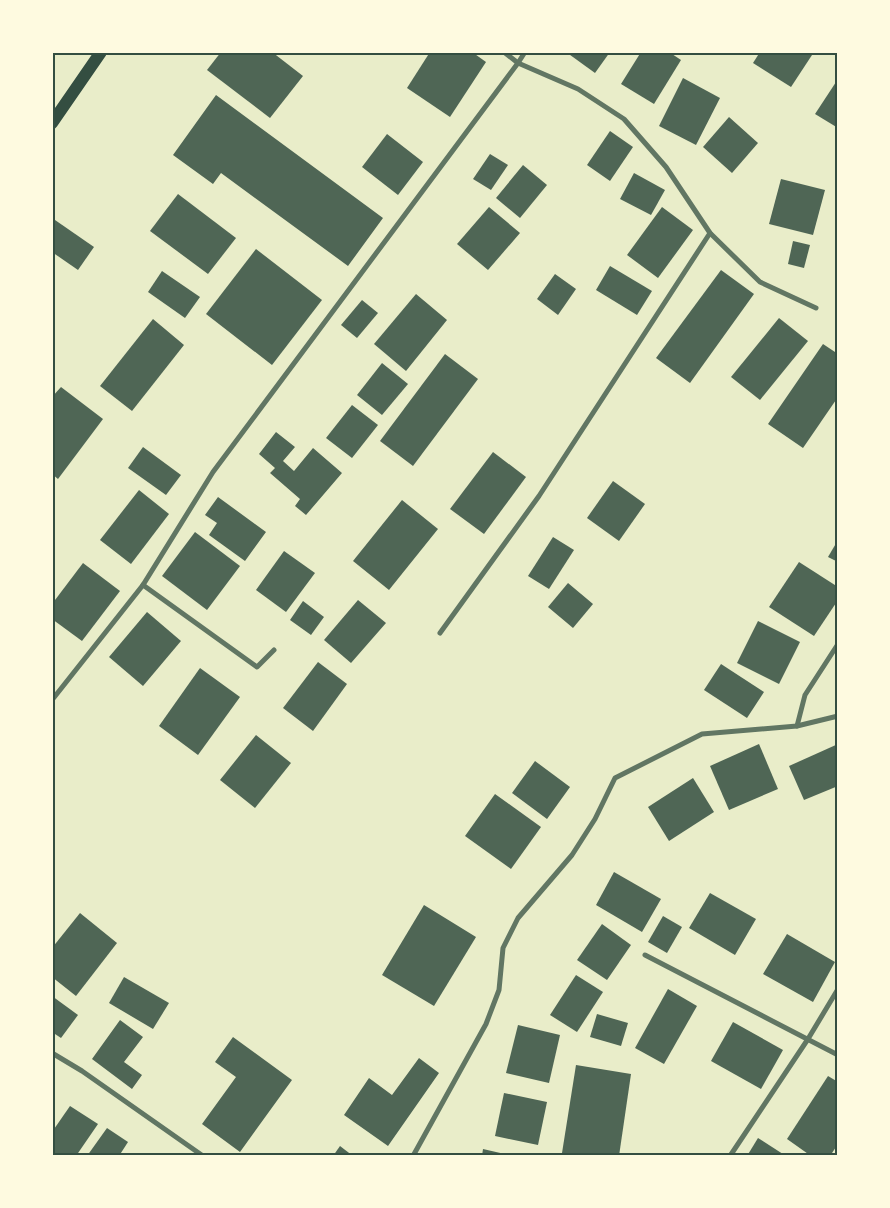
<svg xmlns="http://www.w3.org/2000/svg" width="890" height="1208" font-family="'Titillium Web',sans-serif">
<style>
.building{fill:#4f6655}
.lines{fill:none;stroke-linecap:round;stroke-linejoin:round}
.minor{stroke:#617663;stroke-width:5}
.primary{stroke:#344e41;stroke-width:12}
.neatline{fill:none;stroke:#344e41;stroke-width:2}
</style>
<rect width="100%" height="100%" fill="#e9edc9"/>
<g class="building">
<path d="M221 52H272L303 76 270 118 207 70Z"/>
<path d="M430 52H472L486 62 450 117 407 88Z"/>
<path d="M566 52H610L595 73Z"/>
<path d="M641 52H669L681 60 654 104 621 84Z"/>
<path d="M760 52H814L791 87 753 63Z"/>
<path d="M683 78 720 98 696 145 659 126Z"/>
<path d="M838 79V128L815 114Z"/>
<path d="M216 95 383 218 348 266 221 173 213 184 173 155Z"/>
<path d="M729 117 758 143 732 173 703 147Z"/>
<path d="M610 131 633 147 610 181 587 165Z"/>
<path d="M387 134 423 162 398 195 362 167Z"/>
<path d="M490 154 508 165 491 190 473 179Z"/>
<path d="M523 165 547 185 520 218 496 198Z"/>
<path d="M634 173 665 190 651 215 620 199Z"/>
<path d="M781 179 825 190 813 235 769 224Z"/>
<path d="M178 194 236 238 208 274 150 231Z"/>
<path d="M489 207 520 233 488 270 457 244Z"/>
<path d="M662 207 693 230 658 278 627 255Z"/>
<path d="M55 220 94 247 78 270 52 252V224Z"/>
<path d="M793 241 810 245 804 268 788 264Z"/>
<path d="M256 249 322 300 272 365 206 314Z"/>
<path d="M610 266 652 291 637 315 596 290Z"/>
<path d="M721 270 754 294 690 383 656 358Z"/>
<path d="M162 271 200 297 185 318 148 292Z"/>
<path d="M555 274 576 289 558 315 537 299Z"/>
<path d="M416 294 447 320 406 371 374 344Z"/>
<path d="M362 300 378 313 357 338 341 325Z"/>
<path d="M779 318 808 341 760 400 731 377Z"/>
<path d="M153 319 184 345 132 411 100 386Z"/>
<path d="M823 344 838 354V397L803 448 768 424Z"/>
<path d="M445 354 478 379 413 466 380 441Z"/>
<path d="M382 363 408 384 382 415 357 395Z"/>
<path d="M61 387 103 419 58 479 52 474V397Z"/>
<path d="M352 405 378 425 352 458 326 438Z"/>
<path d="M276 432 295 447 283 461 294 471 313 448 342 473 306 515 295 506 300 499 270 473 275 468 259 454Z"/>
<path d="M143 447 181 475 166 495 128 468Z"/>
<path d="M493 452 526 477 484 534 450 509Z"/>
<path d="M613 481 645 504 619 541 587 518Z"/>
<path d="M139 490 169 514 131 564 100 540Z"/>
<path d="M218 497 266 532 245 561 209 535 217 523 205 515Z"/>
<path d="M402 500 438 529 389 590 353 561Z"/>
<path d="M195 532 240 566 207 610 162 576Z"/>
<path d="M553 537 574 550 549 589 528 576Z"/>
<path d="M838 540V562L828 557Z"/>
<path d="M284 551 315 573 286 612 256 590Z"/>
<path d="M799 562 838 587V600L814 636 769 607Z"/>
<path d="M83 563 120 591 82 641 52 619V604Z"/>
<path d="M568 583 593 604 573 628 548 607Z"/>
<path d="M358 600 386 623 351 663 324 640Z"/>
<path d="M303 601 324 617 311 635 290 620Z"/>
<path d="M147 612 181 641 143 686 109 657Z"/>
<path d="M758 621 800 642 779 684 737 663Z"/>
<path d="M318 662 347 684 313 731 283 708Z"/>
<path d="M721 664 764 692 747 718 704 690Z"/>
<path d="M200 668 240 697 198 755 159 726Z"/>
<path d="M256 735 291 763 255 808 220 780Z"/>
<path d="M759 744 778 789 729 810 710 766Z"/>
<path d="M838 744V786L804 800 789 766Z"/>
<path d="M535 761 570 787 547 819 512 793Z"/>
<path d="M693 778 714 812 669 841 648 807Z"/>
<path d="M495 794 541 827 511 869 465 836Z"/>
<path d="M614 872 661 899 642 932 596 905Z"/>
<path d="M710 893 756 919 735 955 689 928Z"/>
<path d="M424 905 476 937 434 1006 382 975Z"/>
<path d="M80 913 117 943 76 996 52 977V948Z"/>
<path d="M663 916 682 927 667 953 648 942Z"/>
<path d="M602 924 631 945 607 980 577 960Z"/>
<path d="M787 934 835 962 813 1002 763 974Z"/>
<path d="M576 975 603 992 577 1032 550 1015Z"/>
<path d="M124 977 169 1003 153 1029 109 1003Z"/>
<path d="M668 989 697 1006 664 1064 635 1048Z"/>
<path d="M52 996 78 1015 61 1038 52 1032Z"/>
<path d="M597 1014 628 1023 621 1046 590 1037Z"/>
<path d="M120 1020 143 1037 124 1062 142 1075 132 1089 92 1059Z"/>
<path d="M733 1022 783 1050 761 1089 711 1061Z"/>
<path d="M518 1025 560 1035 549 1083 506 1073Z"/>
<path d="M233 1037 292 1080 240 1152 202 1124 236 1077 215 1062Z"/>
<path d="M419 1058 439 1073 388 1146 344 1115 369 1078 392 1095Z"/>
<path d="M576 1065 631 1074 619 1156H577L562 1153Z"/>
<path d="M828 1076 838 1082V1144L830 1156H811L787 1139Z"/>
<path d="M504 1093 547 1102 538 1145 495 1136Z"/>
<path d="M70 1106 98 1124 76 1156H52V1132Z"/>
<path d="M107 1128 128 1142 119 1156H87Z"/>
<path d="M758 1138 786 1156H747Z"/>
<path d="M340 1146 353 1156H333Z"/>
<path d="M483 1149 509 1155V1156H482Z"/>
</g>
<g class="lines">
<g class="minor">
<path d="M504 52 518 63 578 89 624 119 666 167 710 233 760 282 816 308"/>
<path d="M143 585 257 667 274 650"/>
<path d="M440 633 539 496 710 233"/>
<path d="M52 700 143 585 213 472 518 63 525 52"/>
<path d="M797 726 805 695 838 644"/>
<path d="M645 955 838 1055"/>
<path d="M52 1053 82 1071 203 1156"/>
<path d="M413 1156 486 1024 499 990 503 948 518 918 572 855 595 819 615 778 702 734 797 726 838 716"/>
<path d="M730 1156 808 1039 838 989"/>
</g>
<path class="primary" d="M52 123 101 52"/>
</g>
<rect width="890" height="1208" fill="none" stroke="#fefae0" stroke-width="108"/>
<rect x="54" y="54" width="782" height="1100" class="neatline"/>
</svg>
